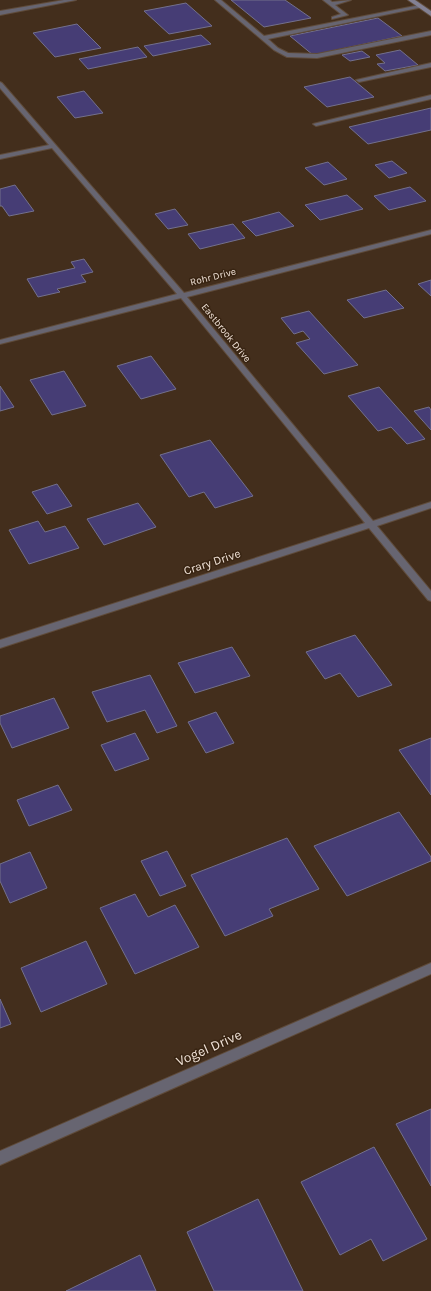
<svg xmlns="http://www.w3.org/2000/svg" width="431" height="1291" font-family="Karla,sans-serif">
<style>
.building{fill:#463d75;stroke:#73708c}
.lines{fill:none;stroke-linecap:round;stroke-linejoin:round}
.service-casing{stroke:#5f4b3a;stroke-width:2}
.minor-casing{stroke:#5f4b3a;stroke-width:2}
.secondary-casing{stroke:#5f4b3a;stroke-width:2}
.service{fill:#676571;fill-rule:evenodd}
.minor{fill:#676571;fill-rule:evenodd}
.secondary{fill:#838194;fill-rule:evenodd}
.labels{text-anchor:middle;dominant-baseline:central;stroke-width:3;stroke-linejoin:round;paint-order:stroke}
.far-street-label{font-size:10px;fill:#f0e2d7;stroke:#382412}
.street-label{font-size:12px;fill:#f0e2d7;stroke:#382412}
.near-street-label{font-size:14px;fill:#f0e2d7;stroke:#382412}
</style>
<rect width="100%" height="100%" fill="#432e1c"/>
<g class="building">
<path d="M231 0H285L311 18 264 27Z"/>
<path d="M186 3 212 26 169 34 144 11Z"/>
<path d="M378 18 402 36 313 55 290 36Z"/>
<path d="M77 24 101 48 55 57 33 33Z"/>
<path d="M201 35 211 44 153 56 144 46Z"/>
<path d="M138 47 147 57 88 69 79 59Z"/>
<path d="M400 50 418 65 385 71 377 64 385 63 376 55Z"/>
<path d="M362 51 370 57 350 61 342 55Z"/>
<path d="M350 77 374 97 327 107 304 87Z"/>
<path d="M84 91 103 113 75 118 57 97Z"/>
<path d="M431 108V130L368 144 349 127Z"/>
<path d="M392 161 407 173 389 178 375 165Z"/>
<path d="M328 162 347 179 324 185 305 168Z"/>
<path d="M15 185 34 211 9 216 2 206H0V189Z"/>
<path d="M410 187 426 201 389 210 374 196Z"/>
<path d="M347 195 363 209 320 220 305 205Z"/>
<path d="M175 209 188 225 168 229 155 214Z"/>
<path d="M279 212 294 226 256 236 242 222Z"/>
<path d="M233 224 245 238 200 249 188 234Z"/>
<path d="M84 259 93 272 81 275 86 282 57 289 60 292 38 297 27 279 75 268 71 262Z"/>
<path d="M431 280V296L418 284Z"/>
<path d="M386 290 404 308 364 318 347 300Z"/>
<path d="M309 311 358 365 324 374 296 343 310 339 303 331 294 334 281 318Z"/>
<path d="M151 356 176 389 141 399 117 366Z"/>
<path d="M64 371 86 406 52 415 30 380Z"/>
<path d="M0 386 14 407 0 411Z"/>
<path d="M379 387 425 439 407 444 391 427 378 431 348 396Z"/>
<path d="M429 407 431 410V430L414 411Z"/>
<path d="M210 440 253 496 215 508 204 492 189 497 160 455Z"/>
<path d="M57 484 72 506 47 514 32 492Z"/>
<path d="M138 503 156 527 104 545 87 519Z"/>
<path d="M38 521 45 532 65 526 79 548 29 564 9 530Z"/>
<path d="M355 635 392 685 358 697 340 673 325 679 306 652Z"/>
<path d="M232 647 250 676 195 693 178 663Z"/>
<path d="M150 675 177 726 157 733 145 710 107 722 92 692Z"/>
<path d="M54 698 69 728 12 748 0 723V716Z"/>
<path d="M216 712 234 743 206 753 188 722Z"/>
<path d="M135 733 149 759 115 771 101 745Z"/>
<path d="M431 738V795L399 750Z"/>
<path d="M58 785 72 810 29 826 17 800Z"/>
<path d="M399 812 431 857V861L347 896 314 846Z"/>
<path d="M287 838 319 889 269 909 273 916 225 936 191 875Z"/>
<path d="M167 851 186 886 160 896 141 861Z"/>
<path d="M30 852 47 888 10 903 0 881V864Z"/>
<path d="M135 894 148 917 175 905 199 947 135 974 100 908Z"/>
<path d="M86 941 107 984 41 1012 21 968Z"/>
<path d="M0 999 11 1024 0 1028Z"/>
<path d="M431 1109V1186L396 1124Z"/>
<path d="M374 1147 427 1239 383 1261 371 1239 340 1255 301 1182Z"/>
<path d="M258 1199 303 1291H214L187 1232Z"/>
<path d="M140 1255 156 1291H66Z"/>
</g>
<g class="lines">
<defs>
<g id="service">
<path d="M215 0H221L264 36 420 5 423 7 268 39 278 48 288 53 317 54 431 31V35L317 58 287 57 274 50Z"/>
<path d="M323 0H330L332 2 351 0 335 5 348 15 332 19V17L341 14Z"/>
<path d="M431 63V67L359 82 356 80Z"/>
<path d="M431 95V99L316 126 313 124Z"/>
</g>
<g id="minor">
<path d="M64 0H76L0 15V11Z"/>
<path d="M0 82 2 83 184 293 431 230V234L187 297 373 521 431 502V508L377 526 431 591V601L428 600 369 528 0 648V640L365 523 181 298 0 344V340L177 294 52 148 0 159V155L49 145 0 88Z"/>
<path d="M431 963V974L0 1165V1151Z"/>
</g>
<path id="secondary" d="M408 0H415L431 11V16Z"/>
</defs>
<use href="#service" class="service-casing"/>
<use href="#minor" class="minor-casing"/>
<use href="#secondary" class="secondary-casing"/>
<use href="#service" class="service"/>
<use href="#minor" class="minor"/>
<use href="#secondary" class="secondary"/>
</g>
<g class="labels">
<g class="far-street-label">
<text transform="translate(213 277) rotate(-14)">Rohr Drive</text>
<text transform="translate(226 333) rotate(51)">Eastbrook Drive</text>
</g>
<g class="street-label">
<text transform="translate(212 562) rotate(-18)">Crary Drive</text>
</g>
<g class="near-street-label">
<text transform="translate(209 1048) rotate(-24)">Vogel Drive</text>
</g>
</g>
</svg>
